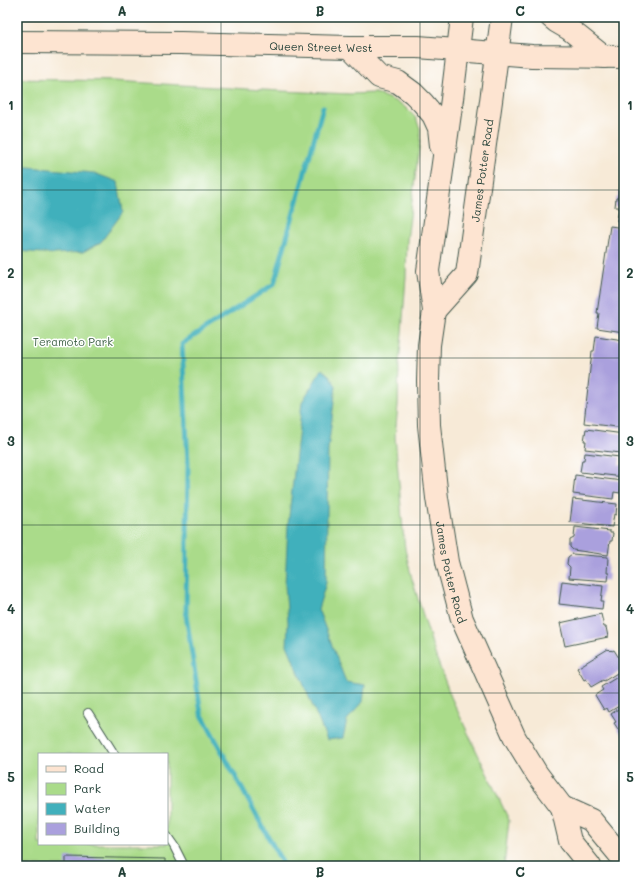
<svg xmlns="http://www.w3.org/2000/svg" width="641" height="883" font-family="Mali,sans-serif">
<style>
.green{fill:#aadb8a;stroke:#648c5f;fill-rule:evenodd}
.water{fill:#41b0bc;stroke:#307678}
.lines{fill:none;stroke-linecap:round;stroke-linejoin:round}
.stream{stroke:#41b0bc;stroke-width:5}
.building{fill:#aaa0dd}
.service-casing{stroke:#3f574c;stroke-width:10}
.secondary-casing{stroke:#3f574c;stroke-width:24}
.service{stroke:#fff;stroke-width:8}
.secondary{stroke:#fde4d1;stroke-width:22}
.grid{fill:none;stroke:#1f3d34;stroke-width:1;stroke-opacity:0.55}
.labels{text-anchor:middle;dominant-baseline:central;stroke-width:3;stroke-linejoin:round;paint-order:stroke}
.street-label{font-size:11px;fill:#1f3d34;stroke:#fff}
.park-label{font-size:11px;fill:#42644a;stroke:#fff}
.neatline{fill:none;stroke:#1f3d34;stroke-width:1.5}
.grid-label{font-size:13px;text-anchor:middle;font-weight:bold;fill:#1f3d34}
</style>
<rect width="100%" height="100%" fill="#fff"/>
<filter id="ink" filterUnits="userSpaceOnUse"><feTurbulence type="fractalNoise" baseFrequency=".025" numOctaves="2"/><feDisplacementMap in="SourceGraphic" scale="8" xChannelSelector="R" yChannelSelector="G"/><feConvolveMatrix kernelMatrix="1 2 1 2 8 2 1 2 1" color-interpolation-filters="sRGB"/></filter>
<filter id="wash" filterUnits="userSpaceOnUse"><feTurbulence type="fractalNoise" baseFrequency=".012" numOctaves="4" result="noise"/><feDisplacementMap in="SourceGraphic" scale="16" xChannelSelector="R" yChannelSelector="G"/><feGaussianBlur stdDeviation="0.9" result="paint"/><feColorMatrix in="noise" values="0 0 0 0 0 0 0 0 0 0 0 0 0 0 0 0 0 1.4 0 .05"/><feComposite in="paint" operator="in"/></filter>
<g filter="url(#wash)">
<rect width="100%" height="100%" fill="#f7ead7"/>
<path class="green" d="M17 79 114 81 280 91 350 94 375 93 390 99 401 104 408 110 415 117 420 128V140L407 240 406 276 402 333 399 363 398 405 395 436 403 531 405 549 412 579 435 654 451 697 509 820 504 866H17ZM39 754H167V844H39Z"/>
<g class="water">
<path d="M17 166 94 173 118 182 123 212 101 242 83 252 55 254 17 251Z"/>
<path d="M322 369 330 376 336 386 328 450 326 583 318 609 346 682 365 685 363 702 347 720 343 738 327 740 287 645 288 622 285 585 288 525 302 402Z"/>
</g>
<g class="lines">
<path class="stream" d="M284 866 201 713 186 615 188 463 182 344 274 284 323 107"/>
</g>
<g id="blocks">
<g class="building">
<path d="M623 173H624V222L617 221 619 207H615L616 198H618L619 190H621Z"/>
<path d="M610 226 624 228V332L597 328 599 313H597Z"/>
<path d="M596 336 624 340V428L584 423 592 351H594Z"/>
<path d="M586 429 624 434V445H622L621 453 585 449 586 441H584Z"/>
<path d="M585 453 620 457 619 465H624V477L580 472 582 460H584Z"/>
<path d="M575 475 622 481 620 493 614 492 613 499 573 494Z"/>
<path d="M573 499 617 504 616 515 614 514 612 527 570 522Z"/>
<path d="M575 527 610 531V533H613L612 541H610L608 555 573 550 570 547V540L574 538Z"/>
<path d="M572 554 608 557 607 573H609L608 581 569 578 570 567 567 564 568 557Z"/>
<path d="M562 581 603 586 601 601H603L602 609 559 604Z"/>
<path d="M601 614 604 627H606L608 637 565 646 560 623Z"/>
<path d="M608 649 610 651 611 650 612 651 614 650 624 666V669L604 681 603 680 591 687 586 679 584 680 577 668Z"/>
<path d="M624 673V703L609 712 607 708 604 710 595 695 603 690 601 687Z"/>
<path d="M624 705V734L622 735 614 723 616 722 611 714Z"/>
<path d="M66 857 165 859V866H66Z"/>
</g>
</g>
</g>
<g filter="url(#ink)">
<use href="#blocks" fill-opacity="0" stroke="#3f574c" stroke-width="1"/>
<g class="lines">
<defs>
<g id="service">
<path d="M88 713 114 754"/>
<path d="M167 836 174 846 184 866"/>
</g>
<g id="secondary">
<path id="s1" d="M462 17 452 99 428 271 434 311 429 345 428 381 429 425 437 498 447 562 462 619 515 738 537 774 562 807 570 841 590 866"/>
<path d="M551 17 557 22 569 29 604 57"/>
<path id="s2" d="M17 42 181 43 350 47H418L532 56 624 57"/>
<path d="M350 47 379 77 398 82 413 93 423 103 433 115 439 128 441 146"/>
<path id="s3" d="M434 311 467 274 491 101 502 17"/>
<path d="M562 807 591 820 624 860"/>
</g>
</defs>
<use href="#service" class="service-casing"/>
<use href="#secondary" class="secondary-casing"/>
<use href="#service" class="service"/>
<use href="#secondary" class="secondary"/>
</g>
</g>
<path class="grid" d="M221 17V866M420 17V866M17 190H624M17 358H624M17 525H624M17 693H624"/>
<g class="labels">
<g class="street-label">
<text stroke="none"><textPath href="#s2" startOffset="304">Queen Street West</textPath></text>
<text stroke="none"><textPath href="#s3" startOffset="154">James Potter Road</textPath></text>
<text stroke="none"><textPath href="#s1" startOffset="560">James Potter Road</textPath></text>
</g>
<g class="park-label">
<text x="73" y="341">Teramoto Park</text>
</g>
</g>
<rect width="641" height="883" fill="none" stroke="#fff" stroke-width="44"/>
<rect x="38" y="753" width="130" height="92" fill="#ffffff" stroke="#a5b1ae"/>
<rect x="46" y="766" width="20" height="6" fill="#fde4d1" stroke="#a5b1ae"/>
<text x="74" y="773" font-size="12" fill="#1f3d34">Road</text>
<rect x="46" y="783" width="20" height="12" fill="#aadb8a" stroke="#a5b1ae"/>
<text x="74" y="793" font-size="12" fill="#1f3d34">Park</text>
<rect x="46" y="803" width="20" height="12" fill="#41b0bc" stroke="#a5b1ae"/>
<text x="74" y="813" font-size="12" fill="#1f3d34">Water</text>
<rect x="46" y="823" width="20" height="12" fill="#aaa0dd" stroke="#a5b1ae"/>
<text x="74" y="833" font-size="12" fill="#1f3d34">Building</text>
<rect x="22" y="22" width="597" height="839" class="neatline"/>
<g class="grid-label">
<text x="122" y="16">A</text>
<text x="320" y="16">B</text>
<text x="520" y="16">C</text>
<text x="11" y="110">1</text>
<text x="630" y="110">1</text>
<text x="11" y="278">2</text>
<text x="630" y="278">2</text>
<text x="11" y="446">3</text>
<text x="630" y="446">3</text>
<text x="11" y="614">4</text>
<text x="630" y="614">4</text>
<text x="11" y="782">5</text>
<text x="630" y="782">5</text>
<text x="122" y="877">A</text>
<text x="320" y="877">B</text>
<text x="520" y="877">C</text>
</g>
</svg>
